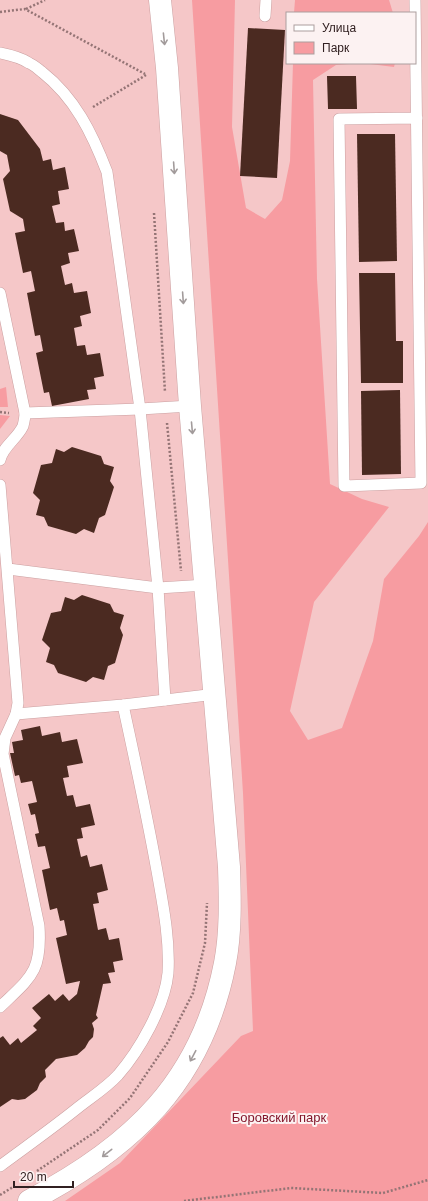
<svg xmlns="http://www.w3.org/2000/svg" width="428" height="1201" font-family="Helvetica,sans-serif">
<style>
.green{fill:#f79ca1}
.building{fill:#4b2a21}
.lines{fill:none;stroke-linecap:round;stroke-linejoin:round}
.lane-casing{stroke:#cba0a1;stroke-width:12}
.street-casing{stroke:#cba0a1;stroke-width:23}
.path{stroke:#947475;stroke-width:2.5;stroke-dasharray:2 2;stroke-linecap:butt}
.lane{stroke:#fff;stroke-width:11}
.street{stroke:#fff;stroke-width:22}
.oneway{stroke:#a29b9b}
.labels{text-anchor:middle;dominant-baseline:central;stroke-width:4;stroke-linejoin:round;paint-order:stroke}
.park-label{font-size:13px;fill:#84182d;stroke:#fcf2f2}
</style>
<rect width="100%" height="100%" fill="#f5c7c8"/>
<g class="green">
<path d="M192 0H235L232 127 246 208 265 219 282 200 290 161 293 63H395L394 67 362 63 336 65 313 80 317 279 330 484 362 499 389 507 314 602 290 711 308 740 342 728 373 641 384 579 419 536 428 522V1201H65L120 1163 241 1036 253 1031 243 793Z"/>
<path d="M295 0H389L393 13H294Z"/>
<path d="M6 387 8 407H0V389Z"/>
<path d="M0 415 10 416 0 429Z"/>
</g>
<g class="building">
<path d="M248 28 285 30 277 178 240 176Z"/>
<path d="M327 76H356L357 109H328Z"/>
<path d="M0 114 18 120 40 149 43 161 51 159 53 170 65 167 69 189 58 191 60 204 52 206 56 223 64 222 65 231 74 229 79 251 68 253 70 263 61 266 65 285 72 283 74 293 87 291 91 313 80 316 82 326 74 328 77 346 85 345 87 355 100 353 104 376 94 378 96 389 87 390 89 399 52 406 49 392 44 393 36 353 43 351 40 335 35 336 27 293 35 291 31 271 23 273 15 233 25 231 23 219 10 211 3 179 10 171 7 155 0 151Z"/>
<path d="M357 134H395L397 261 359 262Z"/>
<path d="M359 273H395L396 341H403V383H361Z"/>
<path d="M400 390 401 474 362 475 361 391Z"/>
<path d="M72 447 101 456 104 464 114 467 110 481 114 487 105 515 99 518 94 533 84 529 76 534 48 526 44 517 36 515 40 500 33 493 41 465 52 463 56 449 64 452Z"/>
<path d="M82 595 110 604 114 612 124 615 120 628 123 635 115 663 108 666 104 680 93 677 86 682 58 673 54 665 46 662 50 648 42 640 51 613 61 611 65 597 74 600Z"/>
<path d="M40 726 42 736 60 732 62 742 77 739 83 763 67 766 69 777 63 778 67 796 73 795 76 807 90 804 95 825 81 828 83 838 77 839 81 857 87 855 90 867 102 864 108 890 97 893 99 903 93 904 98 930 106 928 109 940 119 938 123 960 113 962 115 972 108 973 111 983 103 984 96 1015 98 1018 92 1023 94 1029 93 1037 89 1041 85 1048 77 1055 56 1059 45 1070 46 1077 40 1083 37 1090 25 1099 18 1100 12 1099 0 1107V1038L3 1036 10 1045 18 1038 21 1043 37 1030 33 1026 41 1018 32 1008 49 994 55 1001 63 994 69 1001 77 994 80 981 66 984 56 938 67 935 64 920 60 921 57 908 50 910 42 870 50 868 45 846 38 847 35 834 39 833 35 814 31 815 28 804 37 802 32 781 21 783 19 775 15 776 10 753H14L12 742 23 740 21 730Z"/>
</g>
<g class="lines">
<defs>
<g id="lane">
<path d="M415 0C417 161 419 322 421 483L344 486 339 119 417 118"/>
<path d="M265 16 266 0"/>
<path d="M0 53C10 55 21 58 29 63 34 65 38 69 42 72 75 98 92 133 107 172L140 409 158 588 165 700"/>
<path d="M0 293 25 413C25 417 24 422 23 426 17 439 3 446 0 460"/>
<path d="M25 413 140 409 190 406"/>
<path d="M0 485 18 703 16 714 5 738 3 754 39 926C42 972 31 977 0 1007"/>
<path d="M8 569 158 588 206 585"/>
<path d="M16 714 123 705 216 694"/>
<path d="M0 1166C27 1146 54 1127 80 1106 93 1096 107 1087 118 1075 139 1051 165 1006 168 973 170 939 163 905 157 871 147 816 135 760 123 705"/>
</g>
<path id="street" d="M29 1201C132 1147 202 1082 225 963 231 932 230 898 229 867L190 406 167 68 160 0"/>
</defs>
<use href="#lane" class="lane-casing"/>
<use href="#street" class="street-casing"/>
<g class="path">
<path d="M26 9 45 0"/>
<path d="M0 12 25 9 145 74"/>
<path d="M93 107 146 75"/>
<path d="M154 213 165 392"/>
<path d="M0 412 9 413"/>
<path d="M167 423 181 571"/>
<path d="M37 1171 98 1130 130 1098 168 1042 193 993 205 943 207 903"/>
<path d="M0 1195 13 1187"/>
<path d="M184 1201 291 1188 383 1193 428 1180"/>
</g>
<use href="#lane" class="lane"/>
<use href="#street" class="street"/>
</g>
<defs><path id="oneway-shaft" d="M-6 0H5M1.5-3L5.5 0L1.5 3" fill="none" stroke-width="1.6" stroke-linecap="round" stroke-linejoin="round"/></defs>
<g class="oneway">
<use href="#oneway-shaft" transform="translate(164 39) rotate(84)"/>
<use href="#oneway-shaft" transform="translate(174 168) rotate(86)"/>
<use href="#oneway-shaft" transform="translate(183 298) rotate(86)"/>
<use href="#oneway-shaft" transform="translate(192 428) rotate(85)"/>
<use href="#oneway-shaft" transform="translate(193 1056) rotate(118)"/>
<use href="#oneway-shaft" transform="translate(107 1153) rotate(142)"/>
</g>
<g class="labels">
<g class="park-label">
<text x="279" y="1117">Боровский парк</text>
</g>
</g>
<rect x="286" y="12" width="130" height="52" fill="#fcf2f2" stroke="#ab9e9e"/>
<rect x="294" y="25" width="20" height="6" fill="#ffffff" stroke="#ab9e9e"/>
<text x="322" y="32" font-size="12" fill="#312021">Улица</text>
<rect x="294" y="42" width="20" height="12" fill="#f79ca1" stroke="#ab9e9e"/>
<text x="322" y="52" font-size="12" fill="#312021">Парк</text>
<path d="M14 1181v6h59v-6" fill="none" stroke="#312021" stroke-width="2"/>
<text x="20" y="1181" font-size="12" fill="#312021" stroke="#fcf2f2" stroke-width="3" paint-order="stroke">20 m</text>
</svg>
